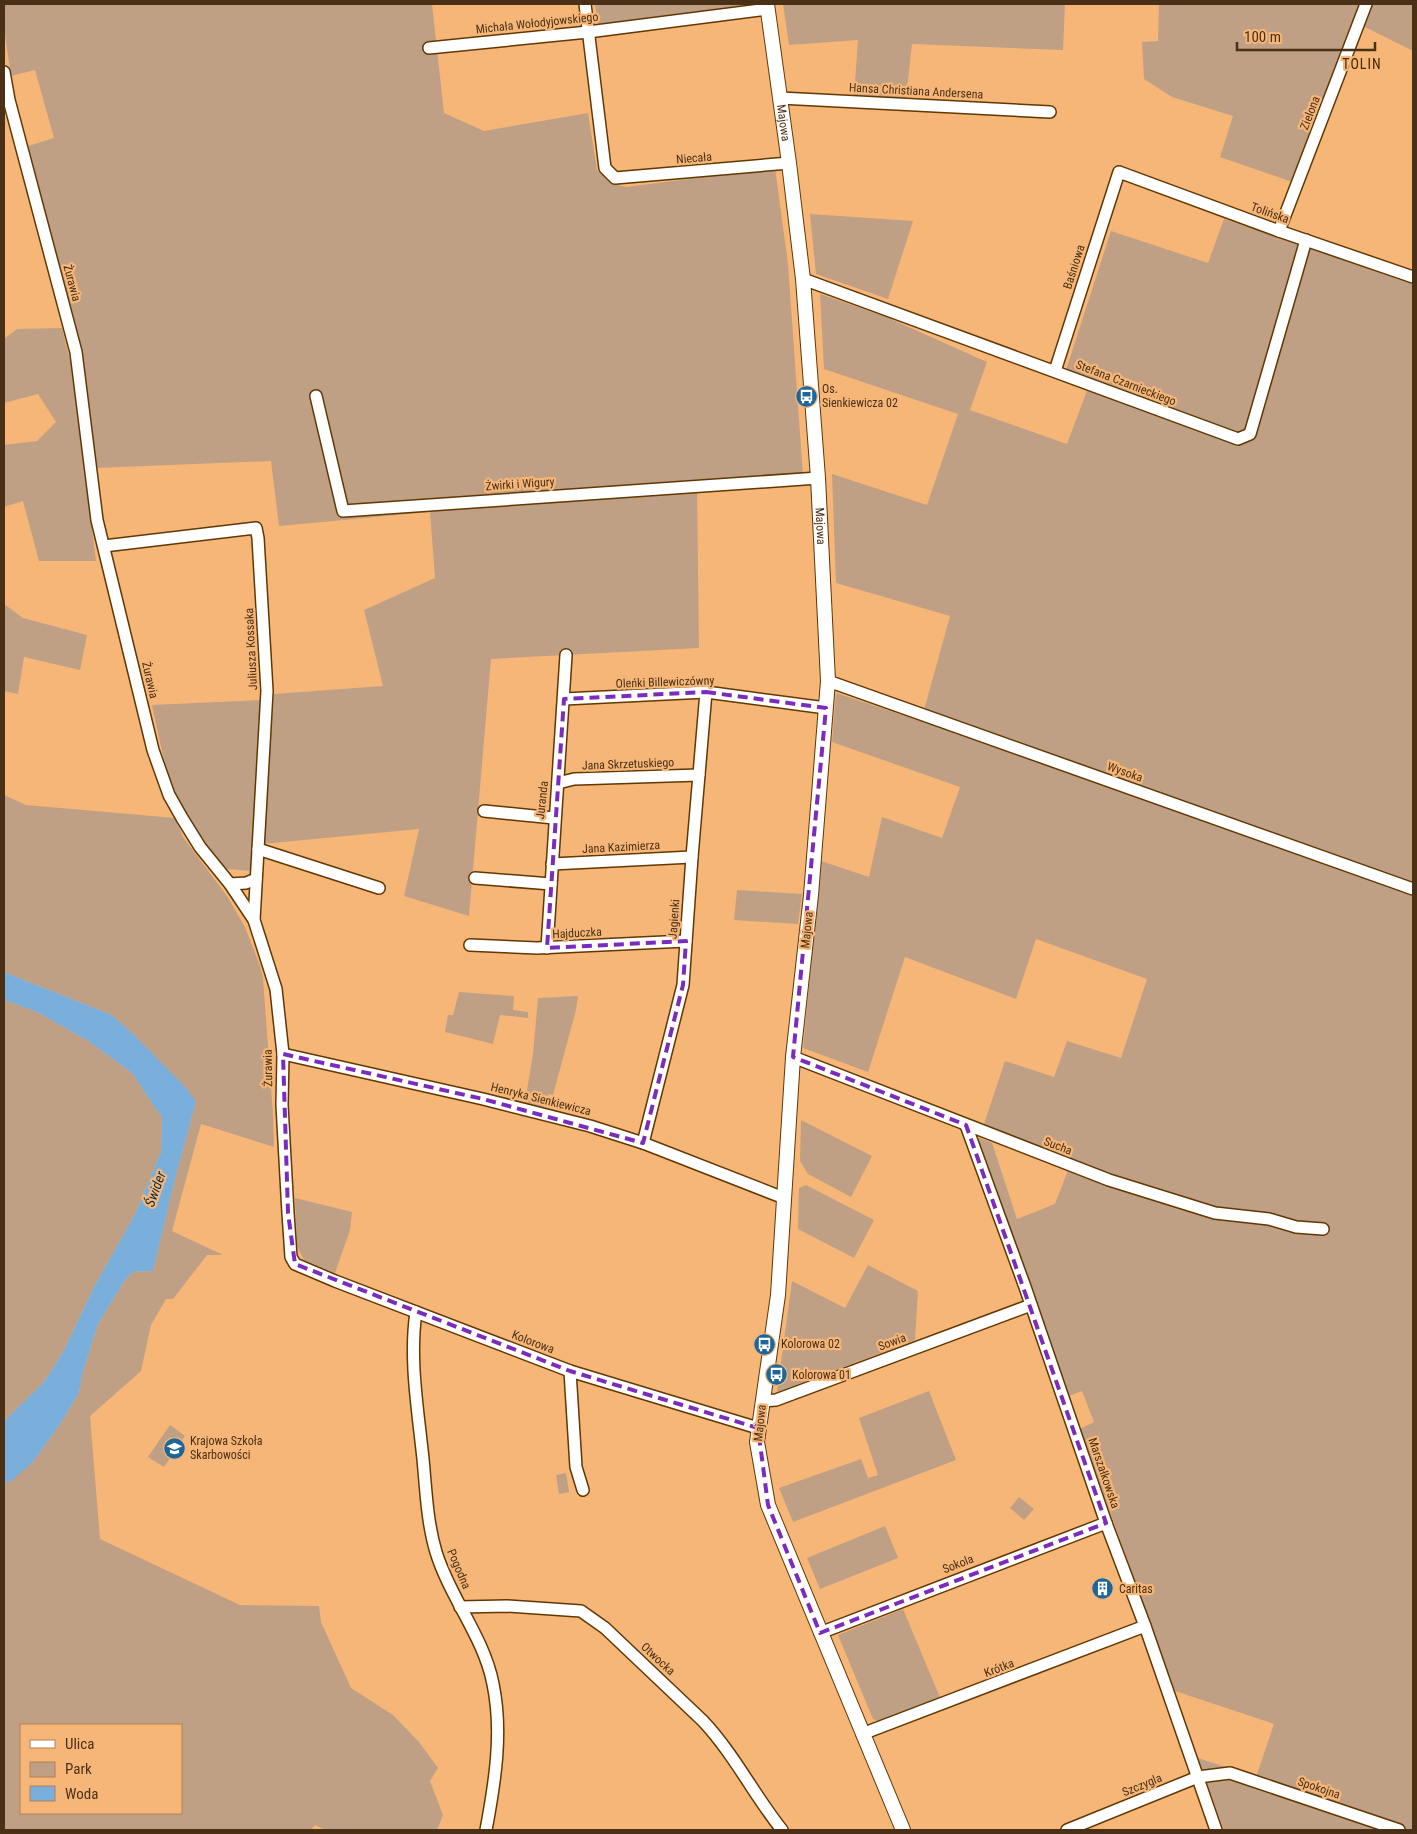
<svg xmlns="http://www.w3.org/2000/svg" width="1417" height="1834" font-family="'Roboto Condensed',sans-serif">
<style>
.green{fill:#bfa085;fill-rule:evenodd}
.water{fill:#7aafdc}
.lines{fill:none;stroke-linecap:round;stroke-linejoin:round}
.minor-casing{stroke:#623700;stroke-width:14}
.tertiary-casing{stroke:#623700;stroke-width:16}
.minor{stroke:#fff;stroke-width:11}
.tertiary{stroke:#fff;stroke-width:14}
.marked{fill:none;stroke:#7b2cbf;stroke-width:4;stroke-dasharray:10 6;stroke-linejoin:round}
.labels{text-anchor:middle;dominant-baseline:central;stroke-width:4.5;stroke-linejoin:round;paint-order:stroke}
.street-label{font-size:12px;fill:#4a3016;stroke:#f6b678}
.poi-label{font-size:12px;fill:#4a3016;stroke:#f6b678;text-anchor:start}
.neighbourhood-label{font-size:14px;letter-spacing:1px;fill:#452704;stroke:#f6b678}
.water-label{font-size:14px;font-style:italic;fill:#012c49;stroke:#f6b678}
</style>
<rect width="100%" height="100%" fill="#f6b678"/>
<g class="green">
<path d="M4 4H432L444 113 484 131 588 113 597 170 610 183 626 187 775 168 788 264 803 476 697 484 699 648 491 659 469 916 404 896 419 829 262 844 274 694 383 686 364 610 435 578 430 512 279 526 271 461 95 468 82 353 28 146 54 138 35 70 11 76 4 28Z"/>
<path d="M595 4H773L598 25Z"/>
<path d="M783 4H1065L1063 50 912 44 906 98 854 96 858 40 789 45Z"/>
<path d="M1159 4H1413V51L1353 21 1295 183 1220 157 1233 116 1172 97 1144 79 1142 42 1158 41Z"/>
<path d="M810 214 913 221 888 299 816 274Z"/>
<path d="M1224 219 1413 284V1830H1224L1198 1758 1256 1777 1274 1724 1175 1691 1080 1429 1094 1422 1082 1391 1069 1396 974 1136 992 1143 1017 1219 1055 1204 1072 1160 983 1127 1005 1061 1054 1077 1067 1041 1121 1058 1147 979 1036 939 1016 999 905 957 868 1072 803 1048 821 861 869 877 882 817 942 838 960 787 832 742 836 693 921 721 950 616 836 583 832 474 927 505 958 414 824 369 820 294 884 316 987 362 970 410 1067 444 1091 380 1066 370 1111 231 1208 263Z"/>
<path d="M62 328 72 368 96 561H39L23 501 4 507V445L37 441 56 422 38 394 4 403V339L17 329Z"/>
<path d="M4 604 23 618 87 635 80 670 24 657 18 694 4 691Z"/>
<path d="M262 700 252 871 226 869C202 840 179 809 168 773 161 751 157 727 152 705Z"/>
<path d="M4 795 26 805 175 818 183 837 227 896 245 927 260 966 263 978 273 1114 274 1147 201 1124 172 1231 223 1255H207L173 1299H166L151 1325 141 1371 90 1416 100 1539 240 1605 319 1606 321 1622 351 1688 393 1715 419 1742 438 1768 430 1781 443 1815 437 1830H326L315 1825 311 1830H4V1483L11 1480 33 1462 61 1423 79 1393 82 1375 98 1324 125 1280 133 1272 153 1271 176 1175 196 1102 132 1033 112 1015 4 972ZM21 1725H181V1813H21Z"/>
<path d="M737 890 802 894 798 924 734 920Z"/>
<path d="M459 992 514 996 513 1010 528 1012V1018L500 1015 493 1044 445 1032 448 1015H453Z"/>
<path d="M578 996 576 1010 553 1095 549 1094 544 1107 525 1102 533 1054 538 998Z"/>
<path d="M4 1000 37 1012 88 1041 132 1073 162 1118 161 1152 135 1214 95 1285 64 1350 44 1382 4 1421Z"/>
<path d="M801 1120 872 1156 851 1197 808 1174 800 1161Z"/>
<path d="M806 1185 874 1220 854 1258 798 1229 799 1188Z"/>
<path d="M295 1198 352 1212 350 1230 335 1273 304 1260 297 1246Z"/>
<path d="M868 1265 918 1291 915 1340 777 1392 792 1281 845 1308Z"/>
<path d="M929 1391 956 1460 793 1522 779 1488 861 1459 868 1478 878 1475 859 1418Z"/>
<path d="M170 1425 185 1436 164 1467 148 1457Z"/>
<path d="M566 1473 569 1492 559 1494 556 1475Z"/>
<path d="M1019 1497 1034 1509 1024 1520 1010 1508Z"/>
<path d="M885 1526 898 1558 820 1589 807 1558Z"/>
<path d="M903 1609 941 1700 883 1723 873 1719 838 1635Z"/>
</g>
<path class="water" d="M4 972 112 1015 132 1033 188 1090 196 1102 176 1175 153 1271 133 1272 125 1280 98 1324 82 1375 79 1393 61 1423 33 1462 11 1481 4 1483V1421L44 1382 64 1350 95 1285 135 1214 161 1152 162 1118 132 1073 88 1041 37 1012 4 1000Z"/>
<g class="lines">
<defs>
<g id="minor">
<path d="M585 4 605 168 615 178 789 163"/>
<path d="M429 48 588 32 768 9"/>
<path d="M4 72 9 100 76 352 97 520 153 750 169 795 182 818 200 847 230 884 254 920 276 989 283 1054 282 1105 288 1213 291 1257 295 1264 335 1281 570 1371 758 1428"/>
<path d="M780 98 1050 112"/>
<path d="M1279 231 1366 4"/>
<path d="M803 279 1238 439 1250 434 1306 240"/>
<path d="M1055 371 1119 172 1279 231 1413 277"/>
<path d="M316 396 343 511 818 478"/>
<path d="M104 546 256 528 258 538 267 691 254 920"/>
<path d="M828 681 1413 889"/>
<path d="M564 699 706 692 826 708"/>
<path d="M558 783 574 779 699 775"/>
<path d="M484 811 554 818"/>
<path d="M258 849 379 888"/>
<path d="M552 864 692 857"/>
<path d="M475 878 551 884"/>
<path d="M230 884 246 883 256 879"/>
<path d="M470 945 537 948 686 941"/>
<path d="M547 948 566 655"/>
<path d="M283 1054 483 1099 590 1126 643 1143 784 1198"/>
<path d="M793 1057 1109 1180 1215 1213 1269 1219 1296 1227 1323 1229"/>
<path d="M966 1125 1025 1287 1106 1523 1145 1626 1216 1830"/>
<path d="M643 1143 683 985 692 857 706 692"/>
<path d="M416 1312C409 1360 418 1410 423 1459 426 1490 427 1522 436 1552 450 1598 484 1637 493 1684 503 1732 495 1782 486 1830"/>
<path d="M570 1371 576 1467 583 1490"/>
<path d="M762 1401 776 1400 1031 1305"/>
<path d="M460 1607 507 1606 581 1611 605 1628 703 1721C734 1754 754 1795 782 1830"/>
<path d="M820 1633 1106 1523"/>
<path d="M862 1734 1145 1626"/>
<path d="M1067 1830 1198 1777 1230 1773 1399 1830"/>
</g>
<g id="tertiary">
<path id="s1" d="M767 4 789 163 803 279 818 478 828 681 811 895 793 1057 778 1295 757 1442 768 1505 903 1830"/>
</g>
</defs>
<use href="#minor" class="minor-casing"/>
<use href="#tertiary" class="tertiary-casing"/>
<use href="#minor" class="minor"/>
<use href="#tertiary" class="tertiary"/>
</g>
<path class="marked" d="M706 692 826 708 793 1057 966 1125 1106 1523 820 1633 768 1505 758 1428 570 1371 295 1264 288 1213 283 1054 483 1099 643 1143 683 985 686 941 547 948 564 699Z"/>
<defs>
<symbol id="bus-disc" viewBox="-11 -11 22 22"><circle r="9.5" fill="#1e669a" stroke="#f6b678"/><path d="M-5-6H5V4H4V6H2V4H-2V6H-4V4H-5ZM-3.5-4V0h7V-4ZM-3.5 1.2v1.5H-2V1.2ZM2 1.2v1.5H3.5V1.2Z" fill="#fff"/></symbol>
<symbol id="university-disc" viewBox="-11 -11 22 22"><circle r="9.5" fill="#1e669a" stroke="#f6b678"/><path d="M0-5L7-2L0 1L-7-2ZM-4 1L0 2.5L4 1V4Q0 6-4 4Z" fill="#fff"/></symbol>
<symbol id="building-disc" viewBox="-11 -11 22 22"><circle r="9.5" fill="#1e669a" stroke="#f6b678"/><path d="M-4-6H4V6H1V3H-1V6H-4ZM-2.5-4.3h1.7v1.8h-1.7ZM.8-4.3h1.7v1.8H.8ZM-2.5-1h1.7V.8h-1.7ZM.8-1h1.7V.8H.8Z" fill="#fff"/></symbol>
</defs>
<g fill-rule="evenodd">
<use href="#bus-disc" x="794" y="384" width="25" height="25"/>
<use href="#bus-disc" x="752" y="1332" width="25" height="25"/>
<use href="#bus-disc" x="764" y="1362" width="25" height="25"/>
<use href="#university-disc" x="162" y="1436" width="25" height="25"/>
<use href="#building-disc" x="1090" y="1576" width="25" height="25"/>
</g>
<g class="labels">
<g class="street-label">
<text transform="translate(537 23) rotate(-6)">Michała Wołodyjowskiego</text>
<text transform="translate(916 91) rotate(3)">Hansa Christiana Andersena</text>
<text transform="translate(1310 113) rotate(-69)">Zielona</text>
<text stroke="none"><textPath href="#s1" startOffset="120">Majowa</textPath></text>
<text transform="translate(694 158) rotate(-5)">Niecała</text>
<text transform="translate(1270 213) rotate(20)">Tolińska</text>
<text transform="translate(1074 267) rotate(-72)">Baśniowa</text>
<text transform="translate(72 283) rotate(75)">Żurawia</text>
<text transform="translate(1126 383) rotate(21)">Stefana Czarnieckiego</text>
<text transform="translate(520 484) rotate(-4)">Żwirki i Wigury</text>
<text stroke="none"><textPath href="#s1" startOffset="525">Majowa</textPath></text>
<text transform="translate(251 649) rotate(-93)">Juliusza Kossaka</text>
<text transform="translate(150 680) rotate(77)">Żurawia</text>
<text transform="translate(665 682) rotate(-2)">Oleńki Billewiczówny</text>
<text transform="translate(628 764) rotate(-2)">Jana Skrzetuskiego</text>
<text transform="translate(1125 772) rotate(20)">Wysoka</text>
<text transform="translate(542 800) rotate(-84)">Juranda</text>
<text transform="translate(621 847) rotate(-3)">Jana Kazimierza</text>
<text transform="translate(674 919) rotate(-86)">Jagienki</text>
<text transform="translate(807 930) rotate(-84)">Majowa</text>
<text transform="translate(577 933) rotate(-3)">Hajduczka</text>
<text transform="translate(268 1068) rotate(-91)">Żurawia</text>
<text transform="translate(541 1099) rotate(14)">Henryka Sienkiewicza</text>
<text transform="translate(1058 1146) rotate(21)">Sucha</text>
<text transform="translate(533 1342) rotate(21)">Kolorowa</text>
<text transform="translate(892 1342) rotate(-20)">Sowia</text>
<text transform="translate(760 1423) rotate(-84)">Majowa</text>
<text transform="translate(1104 1473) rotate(71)">Marszałkowska</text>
<text transform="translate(958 1564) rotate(-21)">Sokola</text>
<text transform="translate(459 1569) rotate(67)">Pogodna</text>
<text transform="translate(658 1659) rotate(43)">Otwocka</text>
<text transform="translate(999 1668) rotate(-21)">Krótka</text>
<text transform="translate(1142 1785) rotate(-22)">Szczygla</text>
<text transform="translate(1319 1788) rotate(19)">Spokojna</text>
</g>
<g class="poi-label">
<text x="822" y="389">Os.<tspan x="822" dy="14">Sienkiewicza 02</tspan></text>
<text x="781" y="1344">Kolorowa 02</text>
<text x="792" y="1375">Kolorowa 01</text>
<text x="190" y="1441">Krajowa Szkoła<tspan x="190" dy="14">Skarbowości</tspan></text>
<text x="1119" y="1589">Caritas</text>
</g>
<g class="neighbourhood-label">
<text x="1362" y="64">TOLIN</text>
</g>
<g class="water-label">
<text transform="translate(155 1189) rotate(-70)">Świder</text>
</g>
</g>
<rect width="1417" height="1834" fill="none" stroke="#4a3016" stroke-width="10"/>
<rect x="20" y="1724" width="162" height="90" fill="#f6b678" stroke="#b18051"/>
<rect x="30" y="1740" width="25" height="8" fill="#ffffff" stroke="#b18051"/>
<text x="65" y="1749" font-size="15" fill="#4a3016">Ulica</text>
<rect x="30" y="1762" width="25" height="15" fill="#bfa085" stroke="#b18051"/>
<text x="65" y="1774" font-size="15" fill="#4a3016">Park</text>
<rect x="30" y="1786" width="25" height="15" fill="#7aafdc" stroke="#b18051"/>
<text x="65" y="1799" font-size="15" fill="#4a3016">Woda</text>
<path d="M1237 42v8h138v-8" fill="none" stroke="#4a3016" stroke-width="2.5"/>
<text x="1244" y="42" font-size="15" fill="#4a3016" stroke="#f6b678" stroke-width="4" paint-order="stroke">100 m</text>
</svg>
